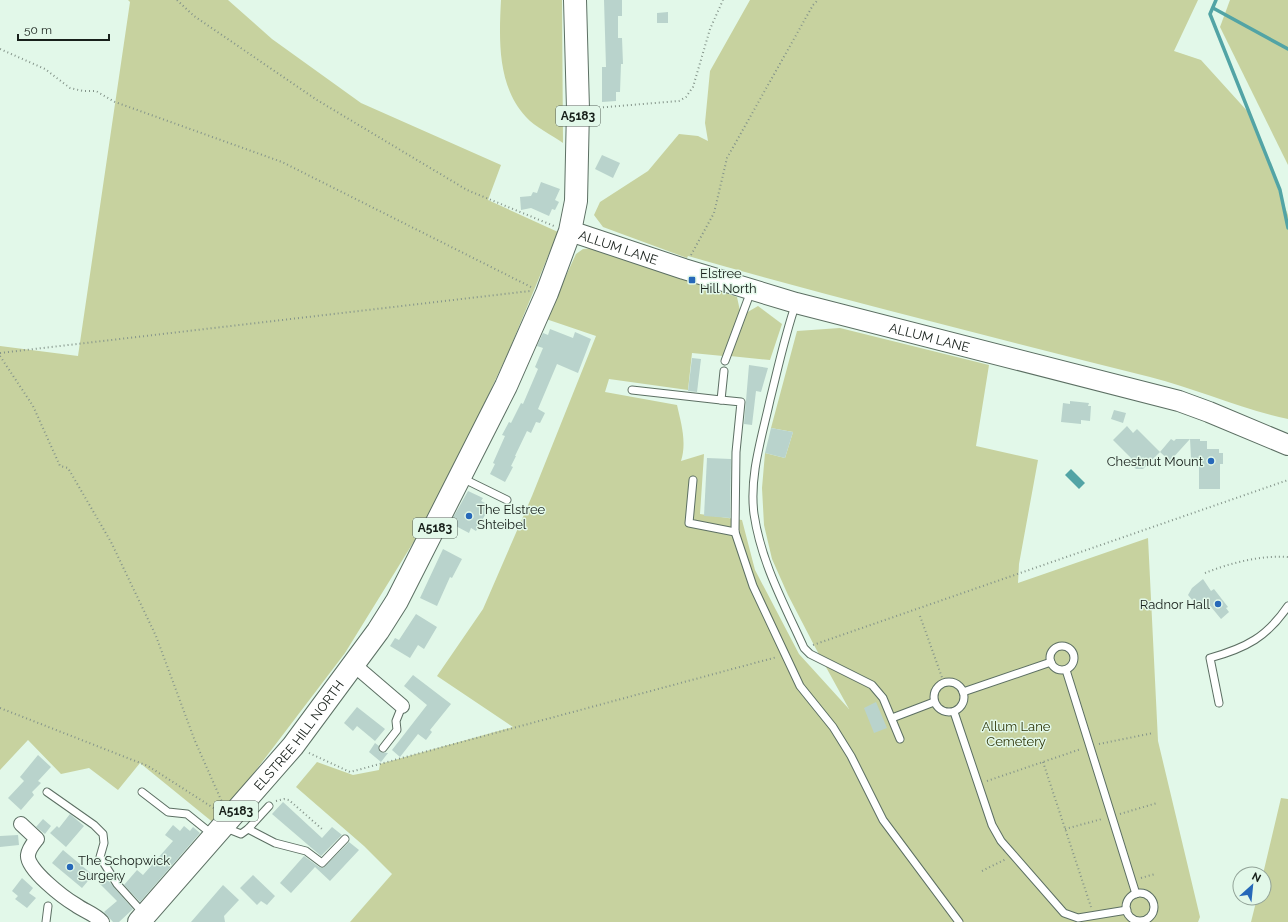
<svg xmlns="http://www.w3.org/2000/svg" width="1288" height="922" font-family="Raleway,sans-serif">
<style>
.green{fill:#c7d29f}
.water{fill:#52a4a5}
.lines{fill:none;stroke-linecap:round;stroke-linejoin:round}
.stream{stroke:#52a4a5;stroke-width:3.5}
.building{fill:#b9d3cc}
.service-casing{stroke:#5c6f63;stroke-width:9}
.minor-casing{stroke:#5c6f63;stroke-width:16}
.secondary-casing{stroke:#5c6f63;stroke-width:22}
.primary-casing{stroke:#5c6f63;stroke-width:24}
.path{stroke:#84948a;stroke-width:2;stroke-dasharray:1 3;stroke-linecap:butt}
.service{stroke:#fff;stroke-width:7}
.minor{stroke:#fff;stroke-width:14}
.secondary{stroke:#fff;stroke-width:20}
.primary{stroke:#fff;stroke-width:22}
.poi-dot{fill:#2668b9;stroke:#e2f8e9;stroke-width:1.5}
.labels{text-anchor:middle;dominant-baseline:central;stroke-width:3;stroke-linejoin:round;paint-order:stroke}
.shield{fill:#e2f8e9;stroke:#556159;stroke-width:1}
.shield-label{font-size:12px;font-weight:bold;fill:#18201b}
.street-label{font-size:13px;fill:#18201b;stroke:#e2f8e9}
.poi-label{font-size:13px;fill:#18201b;stroke:#e2f8e9;text-anchor:start}
.park-label{font-size:13px;fill:#2d3406;stroke:#e2f8e9}
</style>
<rect width="100%" height="100%" fill="#e2f8e9"/>
<g class="green">
<path d="M128 0H228L272 39 361 103 501 165 488 200 558 232 508 353 437 504 345 653 215 824 140 763 118 790 89 768 61 774 28 740 0 770V346L78 356 130 2Z"/>
<path d="M501 0H562L563 143C552 135 535 127 526 117 497 86 499 39 501 0Z"/>
<path d="M750 0H1198L1174 51 1201 60 1249 113 1288 215V419C1241 409 1197 389 1150 377 996 338 841 300 688 256L687 258 603 227 594 215 600 202 648 171 679 134 698 136 708 141 705 123 710 71Z"/>
<path d="M1230 0H1288V165L1220 27Z"/>
<path d="M594 248 737 297 740 311 723 356 692 353 688 390 609 379 605 392 677 405C681 423 687 442 681 461L704 454 700 514 742 520 755 570 799 654 849 709 815 647 788 595 772 559 764 525 762 488 765 453 785 458 793 432 771 428 797 331 840 328 989 365 976 446 1038 460 1019 564 1018 583 1148 538 1158 741 1200 917 1198 922H350L392 874 364 846 296 787 317 762 353 775 379 770 380 764 513 727 437 676 483 609 532 496 596 336 546 319 576 254 583 249Z"/>
<path d="M758 306 782 324 770 360 730 356 746 313Z"/>
<path d="M1281 798 1288 799V922H1251L1257 898H1264L1263 874Z"/>
</g>
<path class="water" d="M1071 469 1085 483 1079 489 1065 475Z"/>
<g class="lines">
<g class="stream">
<path d="M1216 0 1210 14 1280 190 1288 228"/>
<path d="M1213 8 1288 49"/>
</g>
</g>
<g class="building">
<path d="M604 0H622V16H618V38H622L623 64H621L620 92H616V101L602 102V67H606Z"/>
<path d="M668 12V23H657V13Z"/>
<path d="M602 155 620 163 613 178 595 169Z"/>
<path d="M541 182 560 189 555 200 559 202 555 210 552 209 549 216 531 208 521 210 520 197 531 196 533 192 537 193Z"/>
<path d="M550 329 573 338 575 332 591 339 578 373 557 364 538 409 545 413 540 423 536 422 531 433 527 431 515 456H516L511 466 513 467 505 482 490 474 495 464 493 463 505 436 502 435 509 422 511 423 521 403 523 404 538 369 535 367 543 348 537 346 543 333 548 335Z"/>
<path d="M692 358 701 359 697 392 688 391Z"/>
<path d="M749 365 768 368 761 392 756 391 752 425 744 424Z"/>
<path d="M1070 401 1089 403 1088 406H1091L1090 421 1081 420V424L1061 422 1063 403 1070 404Z"/>
<path d="M1114 410 1126 413 1123 423 1111 419Z"/>
<path d="M1127 426 1133 433 1137 429 1160 452 1171 439 1174 441 1176 439H1200V441H1207V449H1219V453H1223V464H1220V489H1199V458H1191L1190 439 1170 461 1160 452 1143 469H1136L1131 464V458L1113 440Z"/>
<path d="M771 428 793 432 785 458 765 453Z"/>
<path d="M707 458 731 459 730 518 704 516Z"/>
<path d="M468 491 483 498 481 501 487 504 485 507 489 508 476 531 471 528 469 533 450 523Z"/>
<path d="M443 549 462 559 452 578 450 577 437 606 420 598Z"/>
<path d="M1203 579 1211 591 1214 589 1228 607 1226 608 1229 612 1221 619 1207 602 1198 607 1188 595 1192 588Z"/>
<path d="M416 614 437 627 424 649 418 645 410 658 390 646 395 638 399 640Z"/>
<path d="M413 675 451 704 430 730 432 732 426 740 418 734 400 757 392 750 427 705 404 686Z"/>
<path d="M876 702 887 728 874 733 864 708Z"/>
<path d="M357 707 385 729 375 741 357 726 353 731 344 723Z"/>
<path d="M375 743 379 746 380 752 388 753 381 762 369 752Z"/>
<path d="M38 755 51 767 38 781 41 783 32 792 34 795 21 810 8 798 24 781 20 777Z"/>
<path d="M283 802 322 838 332 827 342 835 321 856 272 814Z"/>
<path d="M70 814 84 826 66 847 50 833 57 826 59 828Z"/>
<path d="M43 819 51 826 45 834 36 827Z"/>
<path d="M173 825 180 831 184 826 190 831 193 827 200 833 140 902 124 885 137 870 143 875 173 841 165 835Z"/>
<path d="M18 835 19 845 0 847V836Z"/>
<path d="M349 842 359 850 330 881 315 867 291 893 280 883 304 856 319 867 323 868Z"/>
<path d="M63 850 93 875 82 888 52 863Z"/>
<path d="M253 875 275 896 267 905 261 901 257 905 240 888Z"/>
<path d="M105 877 133 909 119 922H113L104 912 117 901 99 883Z"/>
<path d="M22 878 33 888 29 893 36 898 27 908 15 899 18 896 12 891Z"/>
<path d="M223 885 239 900 224 916 225 922H191Z"/>
</g>
<g class="lines">
<defs>
<g id="service">
<path d="M796 303C785 335 778 368 770 400 762 437 749 476 754 514 761 562 784 604 804 648L810 654 872 685 883 698 900 739"/>
<path d="M725 361 751 291"/>
<path d="M632 390 721 400 724 371"/>
<path d="M721 400 741 402 736 452 735 532 753 586 800 686 833 727 851 756 883 820 959 922"/>
<path d="M462 478 507 500"/>
<path d="M693 480 689 523 735 532"/>
<circle cx="1062" cy="658" r="12"/>
<path d="M1066 670 1136 894"/>
<circle cx="949" cy="697" r="15"/>
<path d="M963 692 1051 662"/>
<path d="M1219 703 1210 658C1246 648 1267 637 1288 606"/>
<path d="M954 712 992 825 1001 841 1064 913 1078 918 1127 910"/>
<path d="M892 718 934 702"/>
<path d="M383 748 397 730 396 721 402 706"/>
<path d="M47 792 94 825 103 834 104 843 100 857 117 884 144 914"/>
<path d="M142 792 168 812 187 814 213 835"/>
<path d="M226 828 241 834 248 829 269 806"/>
<path d="M248 829 275 843 306 851 322 863 345 839"/>
<circle cx="1140" cy="907" r="14"/>
<path d="M46 922 48 906"/>
</g>
<g id="minor">
<path d="M353 664 402 706"/>
<path d="M21 824 37 839C33 844 29 848 28 855 26 869 64 898 76 905 84 911 95 914 102 922"/>
</g>
<g id="secondary">
<path id="s1" d="M570 231 684 269 796 303 1179 401 1209 412 1288 445"/>
</g>
<g id="primary">
<path id="s2" d="M139 922 293 746 378 631 397 601 506 386 547 293 570 231 576 201 578 109 575 0"/>
</g>
</defs>
<use href="#service" class="service-casing"/>
<use href="#minor" class="minor-casing"/>
<use href="#secondary" class="secondary-casing"/>
<use href="#primary" class="primary-casing"/>
<g class="path">
<path d="M177 0 194 16 317 100 467 190 554 226"/>
<path d="M0 49 45 69 70 88 83 91H96L115 102 282 162 531 287"/>
<path d="M595 108 679 101 686 97 693 87 710 29 723 0"/>
<path d="M691 255 714 213 727 158 813 5 818 0"/>
<path d="M0 353 530 291"/>
<path d="M0 356 33 406 60 466 68 468 111 542 156 636 195 741 222 802"/>
<path d="M1205 573C1230 563 1261 555 1288 557"/>
<path d="M920 616 944 683"/>
<path d="M813 645 1288 480"/>
<path d="M0 708 148 766 215 809"/>
<path d="M1099 744 1153 733"/>
<path d="M309 753 350 772 777 657"/>
<path d="M1043 762 1091 907"/>
<path d="M987 781 1081 749"/>
<path d="M276 801 284 799 289 800 322 829"/>
<path d="M1120 814 1157 803"/>
<path d="M1065 829 1102 819"/>
<path d="M982 871 1006 859"/>
<path d="M1141 878 1155 874"/>
</g>
<use href="#service" class="service"/>
<use href="#minor" class="minor"/>
<use href="#secondary" class="secondary"/>
<use href="#primary" class="primary"/>
</g>
<g class="poi-dot">
<rect x="688" y="276" width="8" height="8" rx="2"/>
<circle cx="1211" cy="461" r="4"/>
<circle cx="469" cy="516" r="4"/>
<circle cx="1218" cy="604" r="4"/>
<circle cx="70" cy="867" r="4"/>
</g>
<g class="labels">
<g class="shield">
<rect x="556" y="106" width="44" height="20" rx="3"/>
<rect x="413" y="518" width="44" height="20" rx="3"/>
<rect x="214" y="801" width="44" height="20" rx="3"/>
</g>
<g class="shield-label">
<text x="578" y="116">A5183</text>
<text x="435" y="528">A5183</text>
<text x="236" y="811">A5183</text>
</g>
<g class="street-label">
<text stroke="none"><textPath href="#s1" startOffset="51">ALLUM LANE</textPath></text>
<text stroke="none"><textPath href="#s1" startOffset="375">ALLUM LANE</textPath></text>
<text stroke="none"><textPath href="#s2" startOffset="246">ELSTREE HILL NORTH</textPath></text>
</g>
<g class="poi-label">
<text x="700" y="273">Elstree<tspan x="700" dy="15">Hill North</tspan></text>
<text x="1203" y="461" text-anchor="end">Chestnut Mount</text>
<text x="477" y="509">The Elstree<tspan x="477" dy="15">Shteibel</tspan></text>
<text x="1210" y="604" text-anchor="end">Radnor Hall</text>
<text x="78" y="860">The Schopwick<tspan x="78" dy="15">Surgery</tspan></text>
</g>
<g class="park-label">
<text x="1016" y="726">Allum Lane<tspan x="1016" dy="15">Cemetery</tspan></text>
</g>
</g>
<g transform="translate(1252 886) rotate(27)"><circle r="19" fill="#e2f8e9" stroke="#91a297"/>
<path d="M0-3L7 15L0 10L-7 15Z" fill="#2668b9"/>
<text y="-6" font-size="11" font-weight="bold" text-anchor="middle" fill="#18201b">N</text>
</g>
<path d="M18 34v6h91v-6" fill="none" stroke="#18201b" stroke-width="2"/>
<text x="24" y="34" font-size="12" fill="#18201b" stroke="#e2f8e9" stroke-width="3" paint-order="stroke">50 m</text>
</svg>
